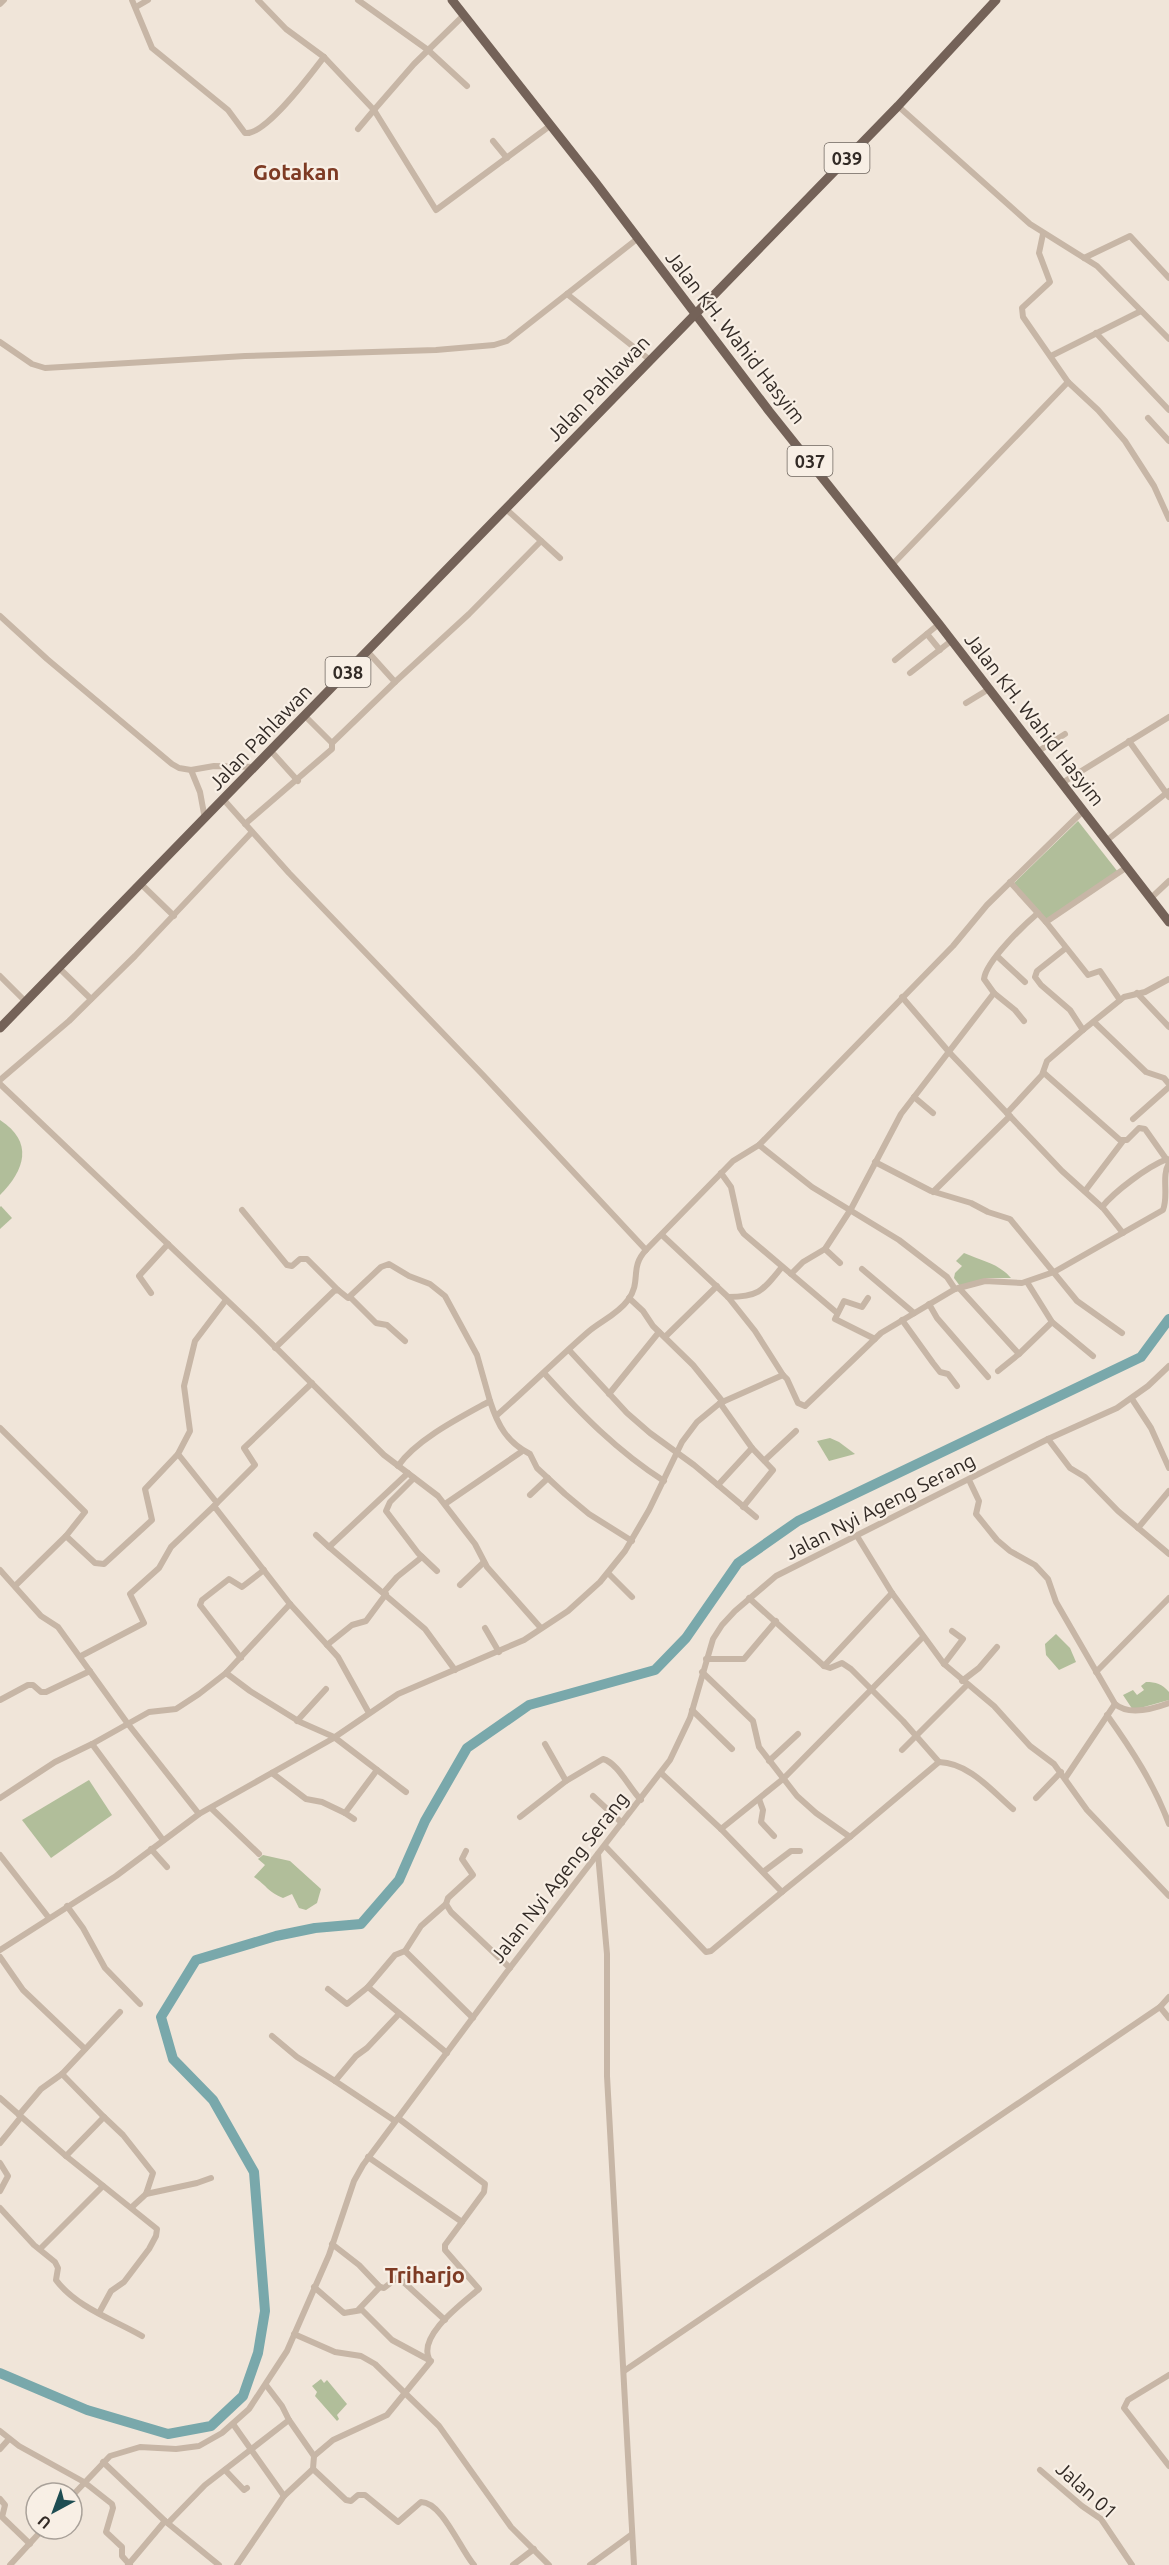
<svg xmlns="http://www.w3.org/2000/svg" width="1169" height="2565" font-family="Ubuntu,sans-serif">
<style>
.green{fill:#b1be9a}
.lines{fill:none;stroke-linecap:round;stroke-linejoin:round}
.river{stroke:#79a8ab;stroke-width:10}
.minor{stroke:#c7b6a6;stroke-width:6}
.primary{stroke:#746258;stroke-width:9}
.labels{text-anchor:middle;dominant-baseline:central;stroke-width:4.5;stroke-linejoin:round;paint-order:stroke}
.shield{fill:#f8efe5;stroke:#6e665f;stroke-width:1.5}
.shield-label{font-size:18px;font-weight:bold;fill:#332b26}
.street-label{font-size:20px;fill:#332b26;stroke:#f8efe5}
.quarter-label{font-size:22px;font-weight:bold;fill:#7e3b24;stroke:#f8efe5}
</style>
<rect width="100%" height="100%" fill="#f0e5d9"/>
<g class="green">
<path d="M1078 821 1118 872 1045 922 1012 885Z"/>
<path d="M0 1120C34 1142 25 1170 0 1195Z"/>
<path d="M1 1206 12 1218 0 1229V1207Z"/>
<path d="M964 1253C982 1261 998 1263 1011 1278H987L960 1286 954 1278 955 1273 962 1266 956 1261Z"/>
<path d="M830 1438 839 1442 855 1454 829 1461 817 1441Z"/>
<path d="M1056 1634 1070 1648 1076 1662 1059 1670 1046 1655 1045 1644Z"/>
<path d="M1146 1682C1156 1682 1162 1684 1169 1692V1700L1133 1710 1123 1695 1133 1690 1137 1695 1144 1690 1141 1686Z"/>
<path d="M89 1780 112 1815 51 1858 22 1820Z"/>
<path d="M263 1855 290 1861 321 1889 317 1903 306 1910 299 1908 292 1894 283 1898C267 1891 266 1885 254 1877L265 1865 258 1859Z"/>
<path d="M321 2379 324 2383 327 2380 347 2404 337 2415 339 2419 337 2421 315 2396 317 2392 312 2386Z"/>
</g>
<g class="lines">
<path class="river" d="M0 2373 87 2410 168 2434 211 2426 243 2396 258 2353 265 2311 254 2172 213 2100 173 2059 161 2017 196 1960 276 1936 315 1928 361 1924 399 1880 425 1821 467 1748 529 1705 655 1670 686 1638 738 1563 798 1521 1141 1357 1169 1319"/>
<g class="minor">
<path d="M132 0 152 48 228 110 245 133C265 136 311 74 324 57"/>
<path d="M258 0 286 29 324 57 374 110 414 64 464 15"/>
<path d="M358 0 428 50 467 86"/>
<path d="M0 4 4 0"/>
<path d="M136 7 148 0"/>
<path d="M898 106 1030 224 1097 266 1169 339"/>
<path d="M358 129 374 110 436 210 551 125"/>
<path d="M493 141 507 158"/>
<path d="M1043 234 1039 253 1050 282 1022 308 1023 317 1068 382 1098 410 1125 441 1154 486 1169 519"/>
<path d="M1084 258 1130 236 1169 278"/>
<path d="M567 294 650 360"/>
<path d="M1096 333 1169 410"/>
<path d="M0 342 32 364 45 368 245 356 436 350 494 345 507 341 637 239"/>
<path d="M1051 356 1141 311"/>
<path d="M1148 418 1169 441"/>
<path d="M506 509 560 558"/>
<path d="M892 565 1068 382"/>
<path d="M0 616 47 659 172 764 179 768 191 770 200 792 205 819"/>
<path d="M927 634 940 650"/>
<path d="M895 660 939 624"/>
<path d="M910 673 951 641"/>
<path d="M395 682 469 614 541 541"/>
<path d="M966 703 989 689"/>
<path d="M1129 741 1169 797"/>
<path d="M332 743 395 682 368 652"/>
<path d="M271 751 298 781"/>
<path d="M1037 752 1065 734"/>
<path d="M191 770 214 766 256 767"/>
<path d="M1062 783 1169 717"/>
<path d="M224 800 289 873 483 1075 646 1250"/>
<path d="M245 824 332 749V743L305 716"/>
<path d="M1106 841 1169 791"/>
<path d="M1010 882 1046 922 1088 975 1100 971 1120 1000"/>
<path d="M141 884 174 916"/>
<path d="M1151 898 1169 881"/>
<path d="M1046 922 1127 867"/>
<path d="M1066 948 1037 971 1035 977 1041 985 1070 1010 1083 1030"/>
<path d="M997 956 1025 982"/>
<path d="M59 968 91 999"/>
<path d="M0 976 26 1002"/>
<path d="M994 993 1015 1010 1024 1021"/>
<path d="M1137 993 1169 1027"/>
<path d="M902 997 949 1052 1062 1171 1103 1208 1123 1233"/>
<path d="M1094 1022 1146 1072 1164 1078 1169 1084"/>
<path d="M1044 1073 1120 1140H1127L1139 1128 1145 1129 1169 1163"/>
<path d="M0 1080 69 1021 135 956 252 832"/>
<path d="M0 1084 256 1328 384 1455 438 1496 475 1544 487 1567 540 1627"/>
<path d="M914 1097 933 1113"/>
<path d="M1007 1113 1042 1075 1047 1061 1083 1030 1124 997 1145 992 1169 979"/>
<path d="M1133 1119 1169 1087"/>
<path d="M759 1145 812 1187 899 1240 947 1277 955 1289"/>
<path d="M875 1162 931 1191 971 1203 988 1212 1010 1219 1077 1301 1122 1333"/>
<path d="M721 1173 731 1187 740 1228 744 1234 836 1312"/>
<path d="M1085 1191 1123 1141"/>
<path d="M933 1192 1010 1116"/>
<path d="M1102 1207C1115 1191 1147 1167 1167 1159"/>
<path d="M242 1210 287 1265 292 1266 300 1259H307L338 1290"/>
<path d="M662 1235 728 1297 755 1331 783 1375"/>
<path d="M825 1249 840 1263"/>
<path d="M862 1269 914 1313"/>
<path d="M791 1274 803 1262 825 1249 851 1209 901 1114 994 993 984 979C986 961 1024 925 1038 913"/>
<path d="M1027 1282 1052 1322 1093 1356"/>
<path d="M959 1288 1019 1354 1052 1322"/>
<path d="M151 1293 139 1276 168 1244"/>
<path d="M350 1297 376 1323 387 1325 405 1341"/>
<path d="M728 1297C760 1297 763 1290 782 1267"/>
<path d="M629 1298 643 1311 653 1326 693 1365 723 1402"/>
<path d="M868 1298 862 1307 844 1301 835 1319 875 1339"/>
<path d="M929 1304 937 1318 988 1377"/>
<path d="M902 1320 933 1363 940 1372 948 1374 957 1386"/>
<path d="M665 1337 717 1286"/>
<path d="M275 1348 334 1291 338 1290 348 1298 381 1267 389 1264 409 1276 430 1284 445 1296 477 1355 490 1401"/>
<path d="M569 1350 627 1413 650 1433 694 1465 756 1517"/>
<path d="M998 1371 1019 1354"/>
<path d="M544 1373C581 1414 617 1451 664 1481"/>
<path d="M609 1394 659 1332"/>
<path d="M1132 1399 1151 1428 1169 1468"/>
<path d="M720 1403 752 1448 773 1470 743 1507"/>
<path d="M496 1416C527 1389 557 1359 588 1332 601 1321 618 1314 628 1300 642 1281 629 1268 646 1250L733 1161 759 1145 953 946 987 905 1083 811"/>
<path d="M0 1428 85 1512 66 1536 15 1586"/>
<path d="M1048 1439 1070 1468 1085 1477 1118 1511 1169 1554"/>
<path d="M765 1460 796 1431"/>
<path d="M398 1466C417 1439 461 1417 490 1401 498 1426 507 1442 530 1454L537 1468 565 1494 589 1514 632 1541"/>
<path d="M414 1478 390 1502 386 1511 418 1553 437 1571"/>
<path d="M969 1480 979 1501 976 1514 997 1540 1010 1551 1035 1565 1048 1579 1056 1602 1115 1704C1129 1716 1153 1709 1169 1703"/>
<path d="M718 1485 752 1448"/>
<path d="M530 1495 548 1478"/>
<path d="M217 1503 255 1465 244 1448 312 1383"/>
<path d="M445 1504 521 1452"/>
<path d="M214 1506 217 1503 178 1454 190 1431 184 1386 195 1341 226 1300"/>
<path d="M1138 1528 1169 1491"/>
<path d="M316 1535 329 1547 408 1473"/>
<path d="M66 1536 95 1563 104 1564 152 1520 145 1489 178 1454"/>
<path d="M857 1536 892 1593 944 1664 994 1706 1030 1746 1054 1764 1087 1810 1169 1896"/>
<path d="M329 1547 425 1629 455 1670"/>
<path d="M0 1570 41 1616 58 1627 128 1724 199 1814"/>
<path d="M608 1573 632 1597"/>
<path d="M460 1585 484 1562"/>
<path d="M384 1592 397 1577 422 1557"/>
<path d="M749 1598 824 1666 830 1668 842 1663 851 1669 903 1721 939 1762"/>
<path d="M485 1628 499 1652"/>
<path d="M327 1645 352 1625 366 1621 386 1594"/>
<path d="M81 1656 144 1623 130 1594 159 1568 171 1547 214 1506 290 1604 338 1657 369 1713"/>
<path d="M241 1658 200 1605 202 1600 229 1579 242 1587 264 1570"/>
<path d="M706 1659H744L776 1621"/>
<path d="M944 1664 963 1639 952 1631"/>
<path d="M824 1666 892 1593"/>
<path d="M702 1672 753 1721 759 1747 797 1796 816 1813 850 1837 939 1762C969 1763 991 1790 1013 1809"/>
<path d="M1096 1672 1169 1598"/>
<path d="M226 1673 250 1691 300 1722 334 1737 406 1792"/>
<path d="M962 1681 979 1668 997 1647"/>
<path d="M0 1700 28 1685H33L41 1692H46L90 1671"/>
<path d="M692 1710 732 1749"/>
<path d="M1107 1715C1132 1750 1154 1784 1169 1824"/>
<path d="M297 1721 326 1689"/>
<path d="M92 1744 149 1712 176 1709 199 1694 226 1673 290 1604"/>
<path d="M545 1744 566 1781"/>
<path d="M902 1750 967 1685"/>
<path d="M769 1761 798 1734"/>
<path d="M272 1773 306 1799 322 1802 345 1813 377 1770"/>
<path d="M661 1773 721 1829 782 1892 850 1837"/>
<path d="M1066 1777 1115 1704"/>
<path d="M593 1796 622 1823"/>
<path d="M0 1798 55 1762 92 1744 163 1840"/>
<path d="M1036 1798 1061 1772"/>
<path d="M759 1799 763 1810 761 1822 774 1836"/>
<path d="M211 1808 259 1854"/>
<path d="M345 1813 354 1819"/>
<path d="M520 1817 566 1781 603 1759C618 1763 629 1788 641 1800"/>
<path d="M721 1829 783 1779 923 1637"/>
<path d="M605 1846 706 1952 711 1951 782 1892"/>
<path d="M151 1849 167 1867"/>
<path d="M466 1851 462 1859 473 1875 448 1898 446 1904 451 1912 510 1968"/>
<path d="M598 1854 607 1954V2076L634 2565"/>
<path d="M0 1855 49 1918"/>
<path d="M763 1872 791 1851H800"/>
<path d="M67 1906 83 1928 105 1968 140 2004"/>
<path d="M0 1950 116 1876 199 1814 332 1739 398 1694 524 1640 568 1611 600 1582 625 1551 649 1510 682 1442 697 1422 720 1403 783 1375 787 1379 798 1403 805 1406 881 1333 955 1289 985 1281 1022 1283 1054 1272 1163 1210C1169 1195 1161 1177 1169 1163"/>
<path d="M405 1951 421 1926 446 1904"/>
<path d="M0 1957 23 1990 85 2049"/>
<path d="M328 1989 347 2004 368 1987"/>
<path d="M1160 2007 1169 2018"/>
<path d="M272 2036 297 2057 335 2081"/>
<path d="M447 2053 368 1987 395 1955 405 1951 473 2018"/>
<path d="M62 2074 104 2117"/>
<path d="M0 2098 66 2156 157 2229 156 2236 149 2249 124 2282 111 2291 99 2313"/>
<path d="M19 2115 41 2089 62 2074 120 2012"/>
<path d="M398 2118 485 2184 484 2192 462 2222"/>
<path d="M395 2121 335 2081 356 2056 367 2048 399 2014"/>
<path d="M0 2143 21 2117"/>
<path d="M66 2156 104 2117 123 2135 153 2173 146 2194 132 2207"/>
<path d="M368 2157 462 2222 445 2245V2250L479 2289C463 2303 418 2335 429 2359"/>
<path d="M0 2163 8 2176 0 2191"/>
<path d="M146 2194 197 2183 211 2178"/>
<path d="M0 2208 34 2245 55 2262 58 2268 56 2280C76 2307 114 2320 142 2336"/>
<path d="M332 2244 359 2265 380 2287 384 2288 398 2277 445 2320"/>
<path d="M40 2249 103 2186"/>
<path d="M314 2287 344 2313 362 2310 392 2340 431 2361 387 2415 333 2440 314 2456"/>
<path d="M359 2309 380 2287"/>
<path d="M294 2334 335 2352 361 2356 375 2364 439 2426 511 2527 549 2565"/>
<path d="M624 2371 1160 2007 1169 1997"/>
<path d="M1169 2375 1128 2400 1124 2408 1169 2466"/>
<path d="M233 2424 284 2496 313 2469 314 2456 289 2420"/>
<path d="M0 2431 19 2446 84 2482 112 2504 113 2508 106 2532 122 2547V2556L130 2565"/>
<path d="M0 2449 9 2439"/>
<path d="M103 2462 165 2521 219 2565"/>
<path d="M313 2469 346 2500 351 2501 358 2495H365L398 2522 421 2502C442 2502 460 2549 474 2565"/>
<path d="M225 2470 244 2490 247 2488"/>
<path d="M1040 2470 1082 2506 1101 2519 1132 2565"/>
<path d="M72 2496 110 2456 140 2447 176 2449 199 2446 222 2433 249 2409 287 2351 329 2255 354 2181 363 2165 506 1973 670 1760 690 1718 713 1639 722 1625 735 1611 776 1576 1048 1439 1117 1408 1148 1386 1169 1366"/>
<path d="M0 2499 5 2505 2 2517 30 2544"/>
<path d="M168 2523 205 2485 289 2420 282 2406 266 2385"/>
<path d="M10 2565 43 2529"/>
<path d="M128 2565 165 2521"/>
<path d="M237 2565 284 2496"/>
<path d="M513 2565 534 2549"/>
<path d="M590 2565 631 2535"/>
</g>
<g class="primary">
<path d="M452 0 596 183 769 411 939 624 1169 922"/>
<path d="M0 1028 898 106 996 0"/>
</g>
</g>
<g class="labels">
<g class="shield">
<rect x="824.5" y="143" width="45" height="30" rx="4.5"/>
<rect x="787.5" y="446" width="45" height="30" rx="4.5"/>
<rect x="325.5" y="657" width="45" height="30" rx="4.5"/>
</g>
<g class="shield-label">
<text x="847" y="158">039</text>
<text x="810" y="461">037</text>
<text x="348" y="672">038</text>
</g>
<g class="street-label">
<text transform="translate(736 337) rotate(52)">Jalan KH. Wahid Hasyim</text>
<text transform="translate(598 388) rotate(-46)">Jalan Pahlawan</text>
<text transform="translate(1035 719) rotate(52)">Jalan KH. Wahid Hasyim</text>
<text transform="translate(260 737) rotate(-46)">Jalan Pahlawan</text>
<text transform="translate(880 1506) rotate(-27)">Jalan Nyi Ageng Serang</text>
<text transform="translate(559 1877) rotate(-52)">Jalan Nyi Ageng Serang</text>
<text transform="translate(1087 2490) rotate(42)">Jalan 01</text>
</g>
<g class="quarter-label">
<text x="296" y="171">Gotakan</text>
<text x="425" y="2274">Triharjo</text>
</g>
</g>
<g transform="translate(54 2511) rotate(221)"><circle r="28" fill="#f8efe5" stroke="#a9a199" stroke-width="1.5"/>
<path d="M0-4.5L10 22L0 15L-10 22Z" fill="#1e4d52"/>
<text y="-9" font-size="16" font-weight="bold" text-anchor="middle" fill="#332b26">U</text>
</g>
</svg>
